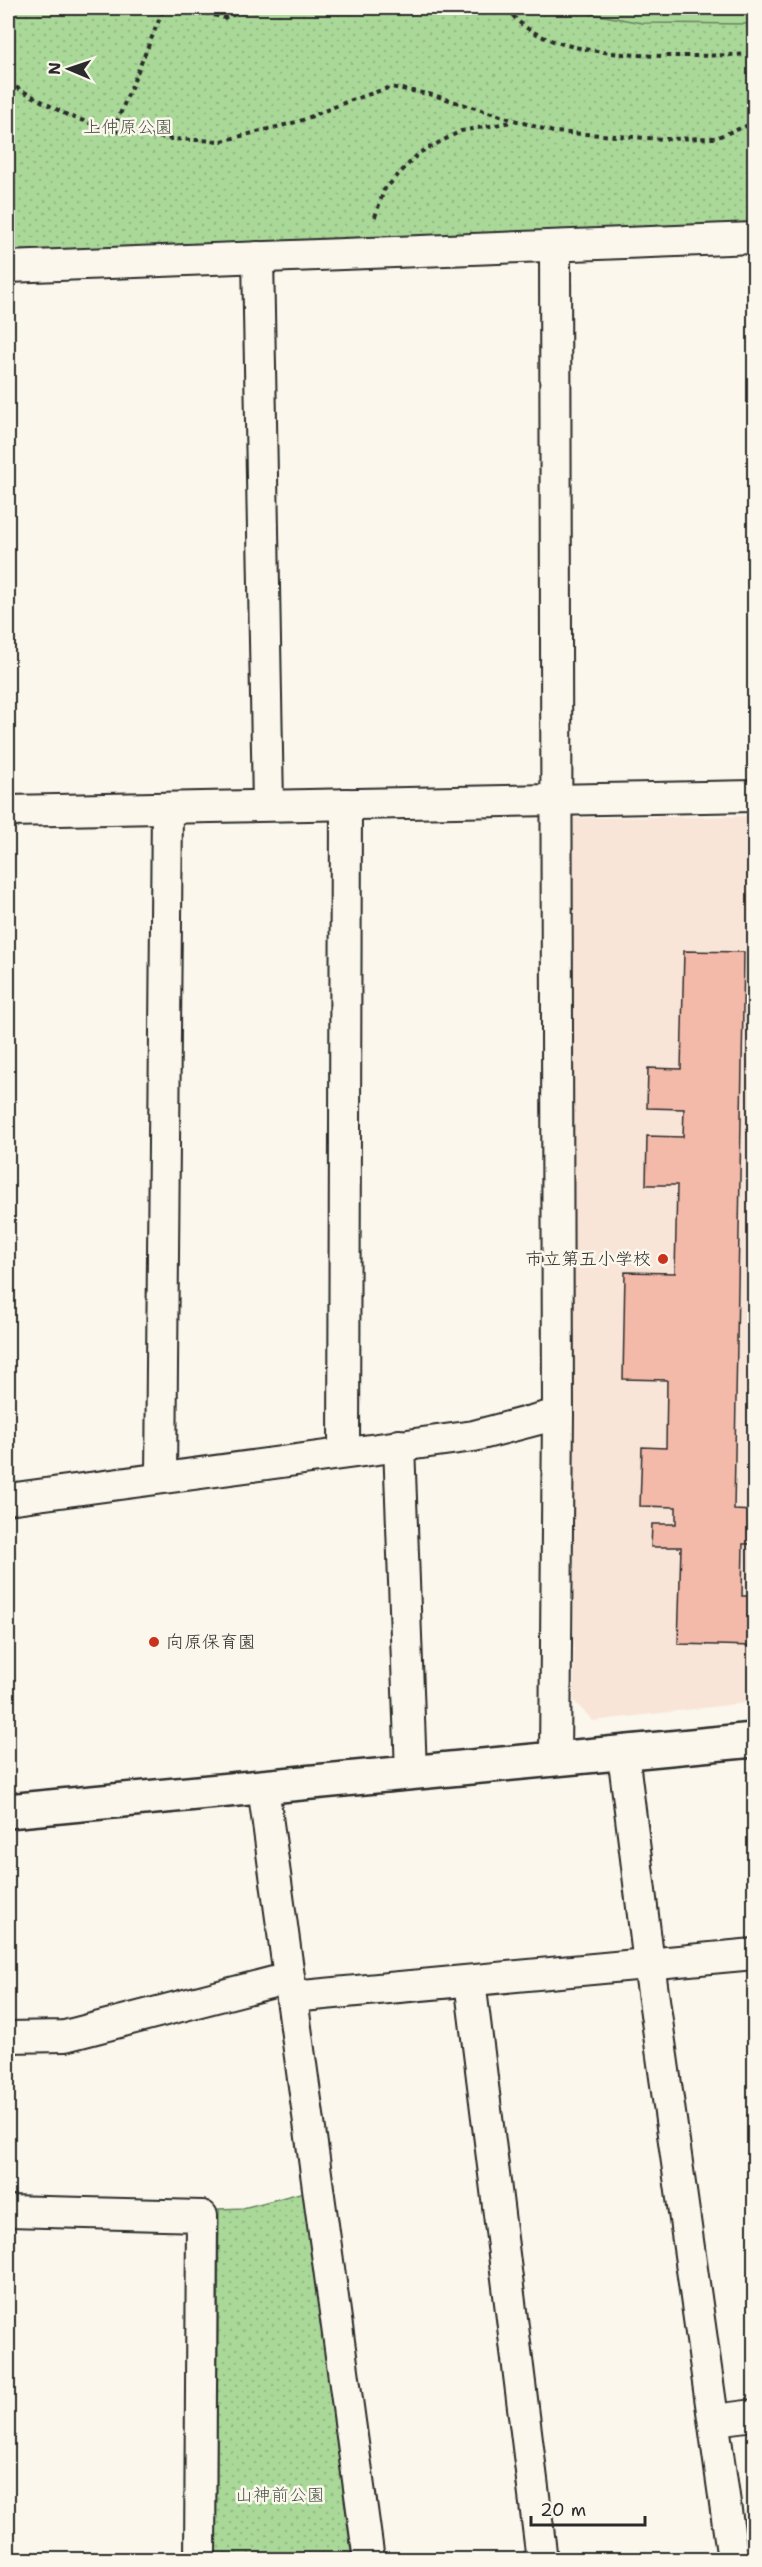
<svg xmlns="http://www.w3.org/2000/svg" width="762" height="2567" font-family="'Shantell Sans','Klee One',sans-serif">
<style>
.built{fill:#f9e5d8}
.park{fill:url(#park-dots);stroke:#6a8262;stroke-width:1.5}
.pitch{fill:#a9d898;stroke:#6a8262;stroke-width:1.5}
.building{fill:#f3baa9;stroke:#2b2b2b;stroke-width:1.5}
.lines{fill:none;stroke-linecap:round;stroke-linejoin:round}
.minor-casing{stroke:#2b2b2b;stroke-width:34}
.tertiary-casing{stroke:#2b2b2b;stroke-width:38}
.path{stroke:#2b2b2b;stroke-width:4;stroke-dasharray:4.5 4.5;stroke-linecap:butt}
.minor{stroke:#fbf7ec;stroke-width:30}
.tertiary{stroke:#fbf7ec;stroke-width:33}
.poi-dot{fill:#c8321e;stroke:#fbf7ec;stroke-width:2}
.labels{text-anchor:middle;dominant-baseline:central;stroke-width:5;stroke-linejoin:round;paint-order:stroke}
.park-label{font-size:18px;fill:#4a5646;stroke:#fbf7ec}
.poi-label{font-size:18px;fill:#2b2b2b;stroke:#fbf7ec;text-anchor:end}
</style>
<defs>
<pattern id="park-dots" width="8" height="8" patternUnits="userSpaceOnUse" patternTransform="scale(1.5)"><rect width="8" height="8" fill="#a9d898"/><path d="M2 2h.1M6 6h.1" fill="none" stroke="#92ba83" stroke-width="1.8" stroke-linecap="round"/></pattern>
</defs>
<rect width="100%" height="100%" fill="#fbf7ec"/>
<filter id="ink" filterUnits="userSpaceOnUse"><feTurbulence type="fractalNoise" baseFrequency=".0167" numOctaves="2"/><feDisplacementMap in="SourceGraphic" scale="12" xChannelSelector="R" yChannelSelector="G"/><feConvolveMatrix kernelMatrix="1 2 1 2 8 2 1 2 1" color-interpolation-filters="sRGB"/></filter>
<g filter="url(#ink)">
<path class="built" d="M754 816V1702L593 1721 574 1701 571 818Z"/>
<g class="park">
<path d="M8 8H754V224L8 251Z"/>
<path d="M304 2192 352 2559 216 2560 219 2209 243 2208Z"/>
</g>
<path class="pitch" d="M569 8H754V24L642 23 572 10Z"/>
<path class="building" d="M684 951 744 952 734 1510 754 1511V1544H743L742 1596H754V1646L678 1644 681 1547H651L652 1524H676V1507L640 1506 642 1447 666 1448 667 1380 623 1379 625 1272 675 1273 677 1185H646L647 1136 683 1137 684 1109 647 1108 648 1068 681 1069Z"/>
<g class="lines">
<defs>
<g id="minor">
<path d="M258 257 268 805"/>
<path d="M8 267 754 238"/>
<path d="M8 811 754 796"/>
<path d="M399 1445 411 1772"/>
<path d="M344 1452 346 804"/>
<path d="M161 1477 167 808"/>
<path d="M8 1499 474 1436 558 1414"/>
<path d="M623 1753 649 1964 733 2560"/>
<path d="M555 1758 558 1414 555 246"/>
<path d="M263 1787 369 2560"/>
<path d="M470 1981 542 2560"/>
<path d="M292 1997 754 1954"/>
<path d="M8 2037 65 2036 289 1978"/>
<path d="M8 2211 202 2216 200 2560"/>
<path d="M715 2420 754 2415"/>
</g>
<path id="tertiary" d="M8 1811 754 1740"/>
</defs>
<use href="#minor" class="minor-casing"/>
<use href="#tertiary" class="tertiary-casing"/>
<g class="path">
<path d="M188 8 224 18 253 8"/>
<path d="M508 8C540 67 696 56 754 54"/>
<path d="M8 83 69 116 113 131 171 139 222 141 300 121 346 102 391 87 433 95 553 132 664 139 715 138 754 123"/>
<path d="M113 131 164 8"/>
<path d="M375 217 384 190 419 153 461 131 512 122"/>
</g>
<use href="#minor" class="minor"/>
<use href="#tertiary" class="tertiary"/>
</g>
</g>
<g class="poi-dot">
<circle cx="663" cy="1259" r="6"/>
<circle cx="154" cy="1642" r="6"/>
</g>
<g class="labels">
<g class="park-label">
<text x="128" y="127">上仲原公園</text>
<text x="280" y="2495">山神前公園</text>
</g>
<g class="poi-label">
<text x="651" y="1259">市立第五小学校</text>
<text x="166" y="1642" text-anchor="start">向原保育園</text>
</g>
</g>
<rect width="762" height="2567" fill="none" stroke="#fbf7ec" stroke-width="30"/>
<rect x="15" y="15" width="732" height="2537" fill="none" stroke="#2b2b2b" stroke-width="2" filter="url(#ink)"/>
<g transform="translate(69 69) rotate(272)" stroke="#fbf7ec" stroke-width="4.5" paint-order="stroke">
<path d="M0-4.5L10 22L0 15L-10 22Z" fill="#2b2b2b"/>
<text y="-9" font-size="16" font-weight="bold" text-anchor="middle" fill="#2b2b2b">N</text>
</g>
<path d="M531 2516v9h114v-9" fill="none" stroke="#2b2b2b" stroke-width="3"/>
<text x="540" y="2516" font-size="18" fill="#2b2b2b" stroke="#fbf7ec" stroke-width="4.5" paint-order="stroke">20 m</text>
</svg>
